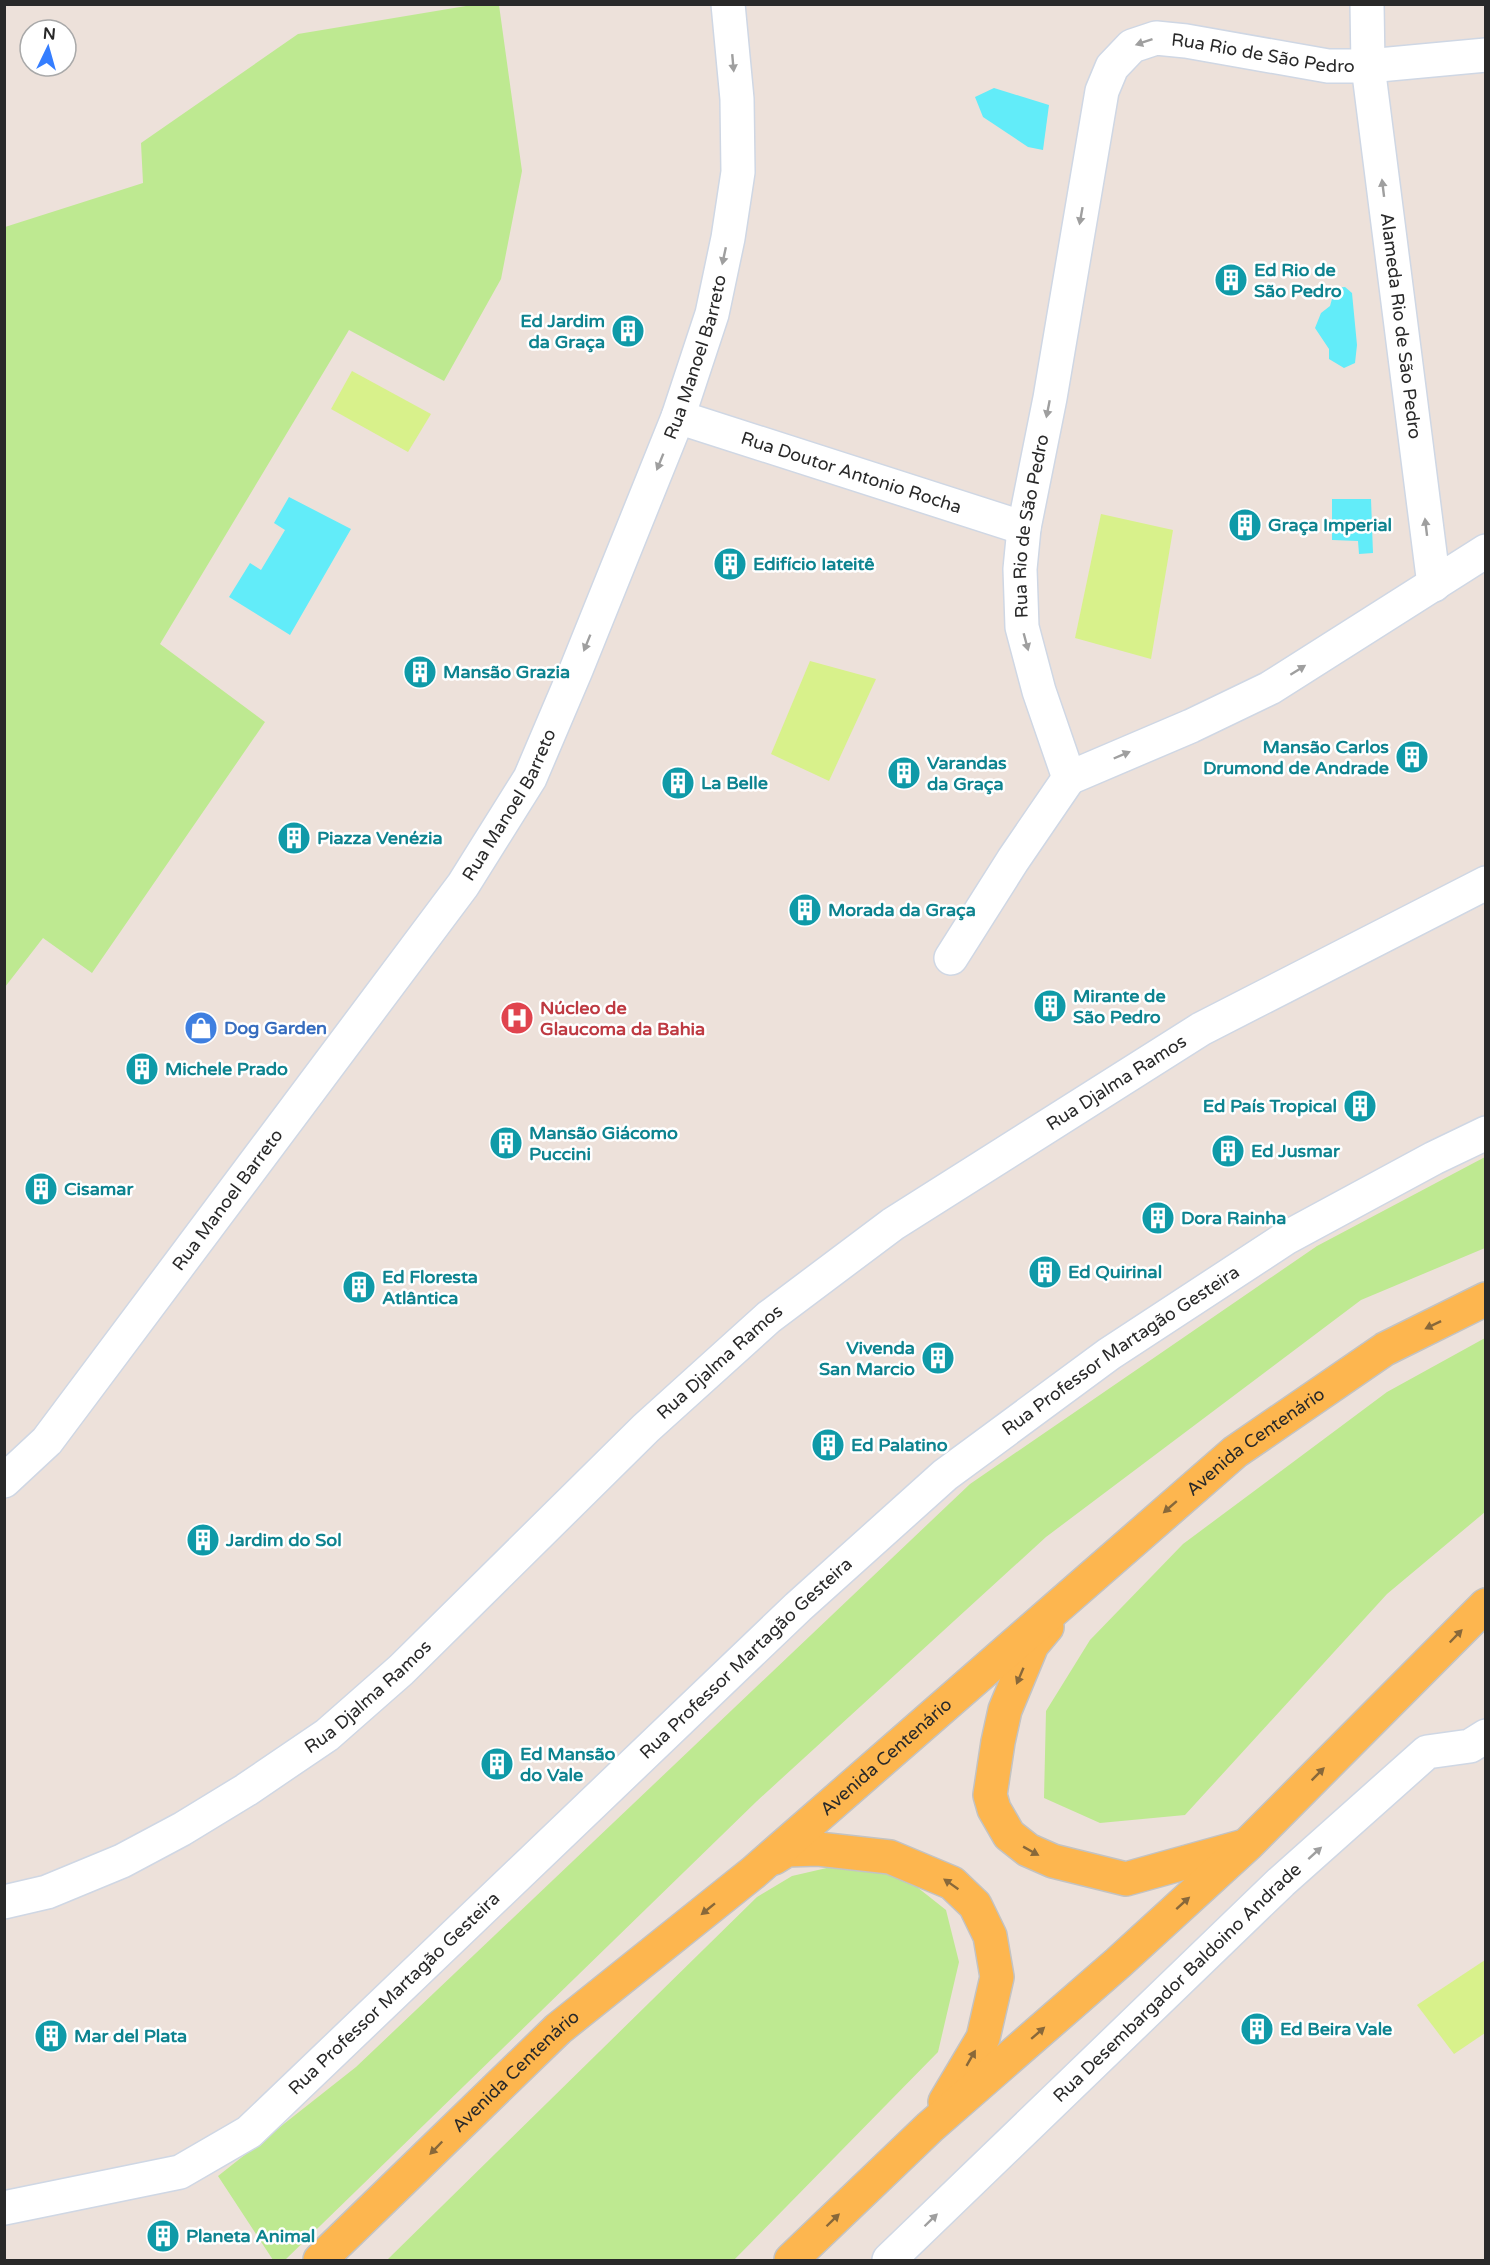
<svg xmlns="http://www.w3.org/2000/svg" width="1490" height="2265" font-family="'Varela Round',sans-serif">
<style>
.green{fill:#bee991}
.pitch{fill:#d8f18b}
.water{fill:#62ecf9}
.lines{fill:none;stroke-linecap:round;stroke-linejoin:round}
.minor-casing{stroke:#cfd7e4;stroke-width:36}
.tertiary-casing{stroke:#cfd7e4;stroke-width:36}
.primary-casing{stroke:#c3c3c3;stroke-width:36}
.minor{stroke:#fff;stroke-width:33}
.tertiary{stroke:#fff;stroke-width:33}
.primary{stroke:#fdb64f;stroke-width:33}
.oneway{fill:#9f9f9f}
.oneway2{fill:#88683a}
.labels{text-anchor:middle;dominant-baseline:central;stroke-width:5;stroke-linejoin:round;paint-order:stroke}
.street-label{font-size:18px;fill:#292929;stroke:#fff}
.culture-label{font-size:18px;font-weight:bold;fill:#0d838f;stroke:#fff;text-anchor:start}
.health-label{font-size:18px;font-weight:bold;fill:#be3a42;stroke:#fff;text-anchor:start}
.shop-label{font-size:18px;font-weight:bold;fill:#366cbe;stroke:#fff;text-anchor:start}
</style>
<rect width="100%" height="100%" fill="#ede1da"/>
<g class="green">
<path d="M472 5H499L522 171 501 279 444 381 349 330 160 644 265 722 92 973 43 938 5 987V227L143 183 141 143 298 34Z"/>
<path d="M1485 1157V1248L1361 1300 1046 1537 757 1801 285 2260H273L218 2176 356 2067 970 1484 1317 1246Z"/>
<path d="M1485 1338V1512L1387 1594 1185 1815 1100 1823 1044 1798 1046 1711 1090 1640 1183 1544 1387 1392Z"/>
<path d="M831 1867 863 1872H898L946 1910 959 1962 938 2052 734 2260H387L757 1897 792 1876Z"/>
</g>
<g class="pitch">
<path d="M352 371 431 414 408 452 331 409Z"/>
<path d="M1101 514 1173 530 1151 659 1075 638Z"/>
<path d="M810 661 876 679 829 781 771 754Z"/>
<path d="M1485 1960V2033L1454 2054 1417 2005Z"/>
</g>
<g class="water">
<path d="M994 88 1049 105 1043 150 1028 147 983 117 975 97Z"/>
<path d="M1345 287 1352 293 1357 345 1355 363 1344 368 1329 359V349L1315 328 1321 313 1330 306 1335 288Z"/>
<path d="M289 497 351 529 290 635 229 597 250 563 261 570 285 530 274 523Z"/>
<path d="M1332 499H1371L1373 553 1359 554 1358 541 1332 540Z"/>
</g>
<g class="lines">
<defs>
<g id="minor">
<path id="s1" d="M1367 4 1368 66 1434 585"/>
<path id="s2" d="M678 417 1024 528"/>
<path id="s3" d="M1069 778 1039 691 1022 627 1020 569 1024 528 1050 398 1102 91 1112 67 1132 46 1156 38 1186 41 1328 66H1368L1486 55"/>
<path d="M1069 778 1191 726 1270 688 1486 551"/>
<path d="M951 958 1013 860 1069 778"/>
<path id="s4" d="M4 1902 47 1892 122 1861 182 1829 246 1790 327 1735 401 1670 646 1428 769 1317 893 1224 1201 1029 1486 883"/>
<path id="s5" d="M4 2208 180 2172 249 2132 798 1607 945 1475 1109 1354 1286 1238 1434 1158 1486 1133"/>
<path id="s6" d="M889 2260 1281 1882 1427 1752 1470 1746 1486 1736"/>
</g>
<g id="tertiary">
<path id="s7" d="M4 1481 47 1441 463 885 530 778 576 670 678 417 712 314 728 238 738 172 737 99 728 4"/>
</g>
<g id="primary">
<path d="M1047 1627 1032 1645 1005 1710 998 1742 990 1795 994 1809 1009 1835 1028 1850 1053 1861 1126 1879 1241 1847"/>
<path d="M774 1858 787 1850 818 1849 890 1857 952 1883 975 1905 990 1936 997 1977 983 2038 945 2102"/>
<path id="s8" d="M320 2260 558 2029 754 1872 1235 1452 1385 1349 1486 1299"/>
<path d="M791 2260 930 2127 1118 1963 1247 1845 1486 1605"/>
</g>
</defs>
<use href="#minor" class="minor-casing"/>
<use href="#tertiary" class="tertiary-casing"/>
<use href="#primary" class="primary-casing"/>
<use href="#minor" class="minor"/>
<use href="#tertiary" class="tertiary"/>
<use href="#primary" class="primary"/>
</g>
<defs><path id="oneway-solid" d="M-6-.8H1V-3.2L6.5 0L1 3.2V.8H-6Z" transform="scale(1.5)"/></defs>
<g class="oneway">
<use href="#oneway-solid" transform="translate(1144 42) rotate(161)"/>
<use href="#oneway-solid" transform="translate(733 63) rotate(85)"/>
<use href="#oneway-solid" transform="translate(1383 188) rotate(-97)"/>
<use href="#oneway-solid" transform="translate(1081 216) rotate(100)"/>
<use href="#oneway-solid" transform="translate(724 256) rotate(102)"/>
<use href="#oneway-solid" transform="translate(1048 409) rotate(101)"/>
<use href="#oneway-solid" transform="translate(660 462) rotate(112)"/>
<use href="#oneway-solid" transform="translate(1426 527) rotate(-97)"/>
<use href="#oneway-solid" transform="translate(1026 642) rotate(75)"/>
<use href="#oneway-solid" transform="translate(587 643) rotate(112)"/>
<use href="#oneway-solid" transform="translate(1298 670) rotate(-32)"/>
<use href="#oneway-solid" transform="translate(1122 755) rotate(-23)"/>
<use href="#oneway-solid" transform="translate(1315 1853) rotate(-42)"/>
<use href="#oneway-solid" transform="translate(931 2220) rotate(-44)"/>
</g>
<g class="oneway2">
<use href="#oneway-solid" transform="translate(1433 1325) rotate(154)"/>
<use href="#oneway-solid" transform="translate(1170 1507) rotate(139)"/>
<use href="#oneway-solid" transform="translate(1456 1636) rotate(-46)"/>
<use href="#oneway-solid" transform="translate(1020 1676) rotate(113)"/>
<use href="#oneway-solid" transform="translate(1318 1774) rotate(-45)"/>
<use href="#oneway-solid" transform="translate(1031 1851) rotate(29)"/>
<use href="#oneway-solid" transform="translate(951 1884) rotate(-145)"/>
<use href="#oneway-solid" transform="translate(1183 1903) rotate(-42)"/>
<use href="#oneway-solid" transform="translate(708 1909) rotate(141)"/>
<use href="#oneway-solid" transform="translate(1038 2033) rotate(-41)"/>
<use href="#oneway-solid" transform="translate(971 2058) rotate(-60)"/>
<use href="#oneway-solid" transform="translate(436 2148) rotate(134)"/>
<use href="#oneway-solid" transform="translate(833 2220) rotate(-44)"/>
</g>
<defs>
<symbol id="building-disc" viewBox="-11 -11 22 22"><circle r="9.5" fill="#0f9aa8" stroke="#fff"/><path d="M-4-6H4V6H1V3H-1V6H-4ZM-2.5-4.3h1.7v1.8h-1.7ZM.8-4.3h1.7v1.8H.8ZM-2.5-1h1.7V.8h-1.7ZM.8-1h1.7V.8H.8Z" fill="#fff"/></symbol>
<symbol id="hospital-disc" viewBox="-11 -11 22 22"><circle r="9.5" fill="#e0444e" stroke="#fff"/><path d="M-5-5h3v3.5h4V-5h3V5h-3V1.5h-4V5h-3Z" fill="#fff"/></symbol>
<symbol id="shop-disc" viewBox="-11 -11 22 22"><circle r="9.5" fill="#3f7fe0" stroke="#fff"/><path d="M-5-2.5h2.3a2.7 3.5 0 0 1 5.4 0H5L5.5 6h-11ZM-1.5-2.5h3a1.5 2.3 0 0 0-3 0Z" fill="#fff"/></symbol>
</defs>
<g fill-rule="evenodd">
<use href="#building-disc" x="1212" y="261" width="38" height="38"/>
<use href="#building-disc" x="609" y="312" width="38" height="38"/>
<use href="#building-disc" x="1226" y="506" width="38" height="38"/>
<use href="#building-disc" x="711" y="545" width="38" height="38"/>
<use href="#building-disc" x="401" y="653" width="38" height="38"/>
<use href="#building-disc" x="1393" y="738" width="38" height="38"/>
<use href="#building-disc" x="885" y="754" width="38" height="38"/>
<use href="#building-disc" x="659" y="764" width="38" height="38"/>
<use href="#building-disc" x="275" y="819" width="38" height="38"/>
<use href="#building-disc" x="786" y="891" width="38" height="38"/>
<use href="#building-disc" x="1031" y="987" width="38" height="38"/>
<use href="#hospital-disc" x="498" y="999" width="38" height="38"/>
<use href="#shop-disc" x="182" y="1009" width="38" height="38"/>
<use href="#building-disc" x="123" y="1050" width="38" height="38"/>
<use href="#building-disc" x="1341" y="1087" width="38" height="38"/>
<use href="#building-disc" x="487" y="1124" width="38" height="38"/>
<use href="#building-disc" x="1209" y="1132" width="38" height="38"/>
<use href="#building-disc" x="22" y="1170" width="38" height="38"/>
<use href="#building-disc" x="1139" y="1199" width="38" height="38"/>
<use href="#building-disc" x="1026" y="1253" width="38" height="38"/>
<use href="#building-disc" x="340" y="1268" width="38" height="38"/>
<use href="#building-disc" x="919" y="1339" width="38" height="38"/>
<use href="#building-disc" x="809" y="1426" width="38" height="38"/>
<use href="#building-disc" x="184" y="1521" width="38" height="38"/>
<use href="#building-disc" x="478" y="1745" width="38" height="38"/>
<use href="#building-disc" x="1238" y="2010" width="38" height="38"/>
<use href="#building-disc" x="32" y="2017" width="38" height="38"/>
<use href="#building-disc" x="144" y="2217" width="38" height="38"/>
</g>
<g class="labels">
<g class="street-label">
<text stroke="none"><textPath href="#s3" startOffset="890">Rua Rio de São Pedro</textPath></text>
<text stroke="none"><textPath href="#s1" startOffset="324">Alameda Rio de São Pedro</textPath></text>
<text stroke="none"><textPath href="#s7" startOffset="1332">Rua Manoel Barreto</textPath></text>
<text stroke="none"><textPath href="#s2" startOffset="182">Rua Doutor Antonio Rocha</textPath></text>
<text stroke="none"><textPath href="#s3" startOffset="260">Rua Rio de São Pedro</textPath></text>
<text stroke="none"><textPath href="#s7" startOffset="846">Rua Manoel Barreto</textPath></text>
<text stroke="none"><textPath href="#s4" startOffset="1394">Rua Djalma Ramos</textPath></text>
<text stroke="none"><textPath href="#s7" startOffset="360">Rua Manoel Barreto</textPath></text>
<text stroke="none"><textPath href="#s5" startOffset="1432">Rua Professor Martagão Gesteira</textPath></text>
<text stroke="none"><textPath href="#s4" startOffset="908">Rua Djalma Ramos</textPath></text>
<text stroke="none"><textPath href="#s8" startOffset="1244">Avenida Centenário</textPath></text>
<text stroke="none"><textPath href="#s5" startOffset="946">Rua Professor Martagão Gesteira</textPath></text>
<text stroke="none"><textPath href="#s4" startOffset="422">Rua Djalma Ramos</textPath></text>
<text stroke="none"><textPath href="#s8" startOffset="758">Avenida Centenário</textPath></text>
<text stroke="none"><textPath href="#s6" startOffset="400">Rua Desembargador Baldoino Andrade</textPath></text>
<text stroke="none"><textPath href="#s5" startOffset="460">Rua Professor Martagão Gesteira</textPath></text>
<text stroke="none"><textPath href="#s8" startOffset="272">Avenida Centenário</textPath></text>
</g>
<g class="culture-label">
<text x="1254" y="270">Ed Rio de<tspan x="1254" dy="21">São Pedro</tspan></text>
<text x="605" y="321" text-anchor="end">Ed Jardim<tspan x="605" dy="21">da Graça</tspan></text>
<text x="1268" y="525">Graça Imperial</text>
<text x="753" y="564">Edifício Iateitê</text>
<text x="443" y="672">Mansão Grazia</text>
<text x="1389" y="747" text-anchor="end">Mansão Carlos<tspan x="1389" dy="21">Drumond de Andrade</tspan></text>
<text x="927" y="763">Varandas<tspan x="927" dy="21">da Graça</tspan></text>
<text x="701" y="783">La Belle</text>
<text x="317" y="838">Piazza Venézia</text>
<text x="828" y="910">Morada da Graça</text>
<text x="1073" y="996">Mirante de<tspan x="1073" dy="21">São Pedro</tspan></text>
<text x="165" y="1069">Michele Prado</text>
<text x="1337" y="1106" text-anchor="end">Ed País Tropical</text>
<text x="529" y="1133">Mansão Giácomo<tspan x="529" dy="21">Puccini</tspan></text>
<text x="1251" y="1151">Ed Jusmar</text>
<text x="64" y="1189">Cisamar</text>
<text x="1181" y="1218">Dora Rainha</text>
<text x="1068" y="1272">Ed Quirinal</text>
<text x="382" y="1277">Ed Floresta<tspan x="382" dy="21">Atlântica</tspan></text>
<text x="915" y="1348" text-anchor="end">Vivenda<tspan x="915" dy="21">San Marcio</tspan></text>
<text x="851" y="1445">Ed Palatino</text>
<text x="226" y="1540">Jardim do Sol</text>
<text x="520" y="1754">Ed Mansão<tspan x="520" dy="21">do Vale</tspan></text>
<text x="1280" y="2029">Ed Beira Vale</text>
<text x="74" y="2036">Mar del Plata</text>
<text x="186" y="2236">Planeta Animal</text>
</g>
<g class="health-label">
<text x="540" y="1008">Núcleo de<tspan x="540" dy="21">Glaucoma da Bahia</tspan></text>
</g>
<g class="shop-label">
<text x="224" y="1028">Dog Garden</text>
</g>
</g>
<rect width="1490" height="2265" fill="none" stroke="#292929" stroke-width="12"/>
<g transform="translate(48 48) rotate(5)"><circle r="28" fill="#ffffff" stroke="#a9a9a9" stroke-width="1.5"/>
<path d="M0-4.5L10 22L0 15L-10 22Z" fill="#357eff"/>
<text y="-9" font-size="16" font-weight="bold" text-anchor="middle" fill="#292929">N</text>
</g>
</svg>
